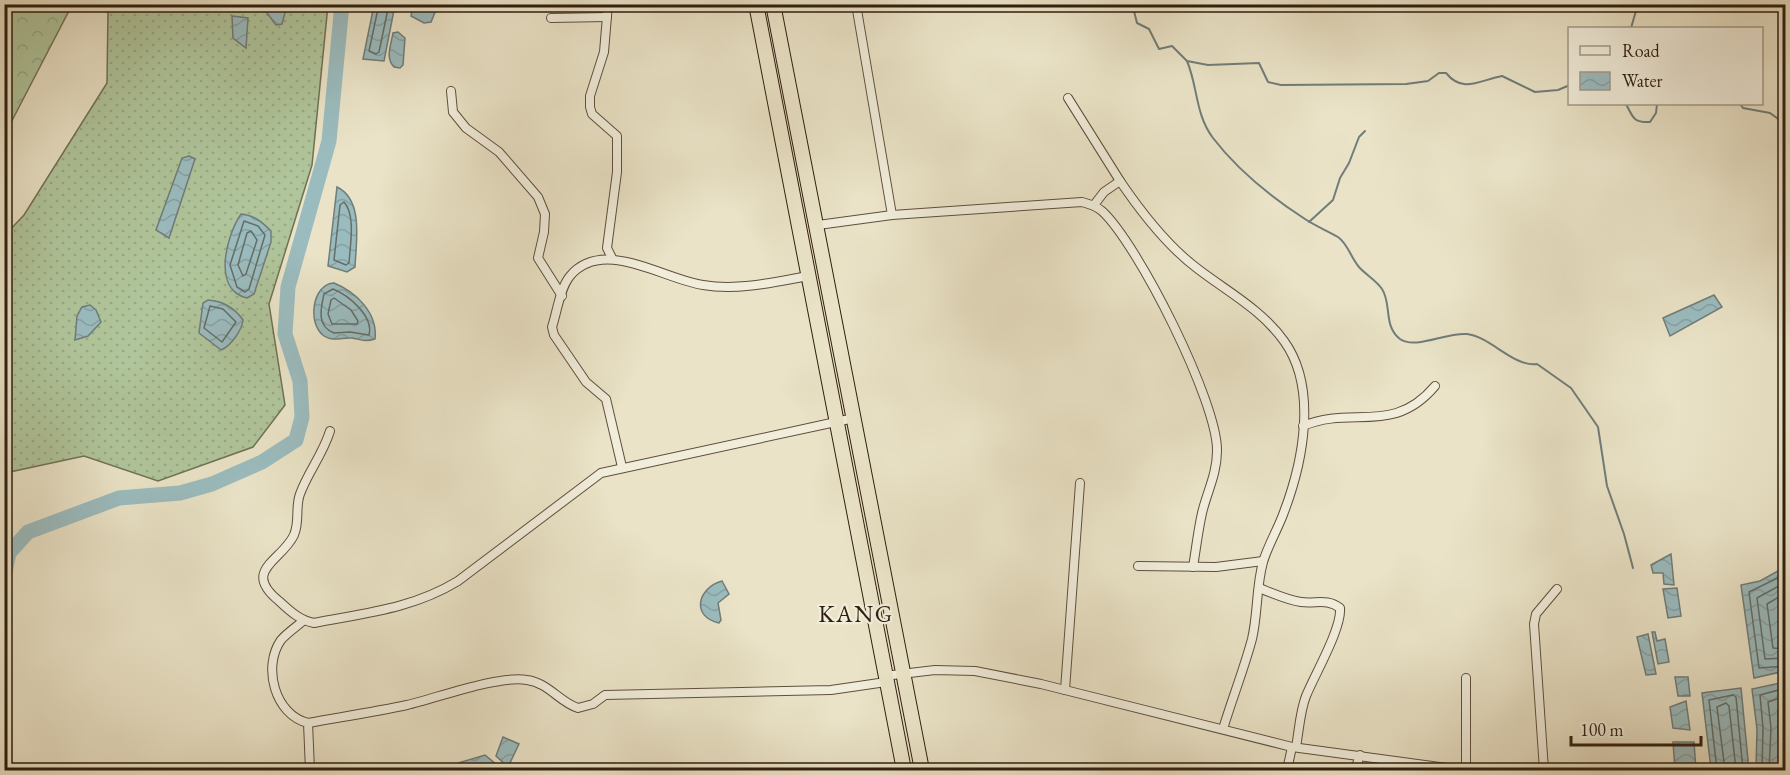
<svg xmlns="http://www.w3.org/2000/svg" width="1790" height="775" font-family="'EB Garamond',serif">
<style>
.grass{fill:url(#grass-dots);stroke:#707255;stroke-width:1.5}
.forest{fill:url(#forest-crowns);stroke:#707255;stroke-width:1.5}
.water{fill:url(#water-waves);stroke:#707d79;stroke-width:1.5}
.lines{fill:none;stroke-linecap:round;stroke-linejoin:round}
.shore{stroke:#656d67;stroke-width:1.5}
.stream{stroke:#707d79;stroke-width:2}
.river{stroke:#9bbcbf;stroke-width:15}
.street-casing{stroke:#5e4f3d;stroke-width:10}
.highway-casing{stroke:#2f1e0f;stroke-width:16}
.street{stroke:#f1eddb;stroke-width:8}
.highway{stroke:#eae3c7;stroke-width:14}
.labels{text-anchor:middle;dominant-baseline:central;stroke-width:4.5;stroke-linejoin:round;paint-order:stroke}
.quarter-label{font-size:24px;letter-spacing:1.5px;fill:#2f1e0f;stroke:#f1eddb}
</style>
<defs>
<pattern id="grass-dots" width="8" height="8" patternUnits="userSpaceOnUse" patternTransform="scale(1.5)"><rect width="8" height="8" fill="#b0c59b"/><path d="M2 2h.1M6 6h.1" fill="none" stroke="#98a984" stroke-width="1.8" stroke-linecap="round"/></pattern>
<pattern id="forest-crowns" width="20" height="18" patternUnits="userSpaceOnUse" patternTransform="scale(1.5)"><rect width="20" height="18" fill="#b0c59b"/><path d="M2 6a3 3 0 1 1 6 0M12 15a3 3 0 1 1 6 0" fill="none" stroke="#98a984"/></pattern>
<pattern id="water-waves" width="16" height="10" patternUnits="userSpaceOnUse" patternTransform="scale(1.5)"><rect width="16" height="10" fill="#9bbcbf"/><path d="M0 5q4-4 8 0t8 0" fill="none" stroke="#86a1a3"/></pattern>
</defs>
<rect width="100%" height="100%" fill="#eae3c7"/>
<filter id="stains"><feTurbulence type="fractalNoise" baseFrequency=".00333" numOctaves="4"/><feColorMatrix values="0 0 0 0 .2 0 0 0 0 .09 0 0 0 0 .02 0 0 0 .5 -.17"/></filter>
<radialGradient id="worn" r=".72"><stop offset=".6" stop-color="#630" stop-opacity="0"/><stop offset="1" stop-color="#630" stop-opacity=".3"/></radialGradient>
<path class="grass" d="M115 5H328L312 165 269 304 285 405 253 447 158 481 84 456 5 473 4 236 24 215 107 83 108 10Z"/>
<path class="forest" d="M5 4 72 5 5 134 4 5Z"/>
<g class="water">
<path d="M261 5H287L282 24 276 25Z"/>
<path d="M374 5H395L384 61 363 59Z"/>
<path d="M413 5V4L438 5 431 22 424 23 411 16Z"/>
<path d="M232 16 248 18 246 48 233 38Z"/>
<path d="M398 32 405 38 403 65 400 68 394 67C385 58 391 45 393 33Z"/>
<path d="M189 156 195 159 169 238 156 230 182 158Z"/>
<path d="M337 187C364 200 356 242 355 267L347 272 328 266Z"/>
<path d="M241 214C254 215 262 222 271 231V242L254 294 247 298C212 290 226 236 241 214Z"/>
<path d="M334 283C356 292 378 313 375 339 365 342 362 340 352 338 343 337 333 342 324 336 307 324 312 284 334 283Z"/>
<path d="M1714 295 1722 307 1670 336 1663 318Z"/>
<path d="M208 300C223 301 234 307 243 320 242 330 231 346 221 350L199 333 203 303Z"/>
<path d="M90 305 96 310 101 322 88 336 75 340 77 316 82 307Z"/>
<path d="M1671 554 1674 585 1664 584 1663 573H1653L1651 565Z"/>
<path d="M1785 567V671L1754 678 1741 585 1760 581Z"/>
<path d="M722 581 729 594 718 603 721 620 719 623C691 617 697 588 722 581Z"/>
<path d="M1677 588 1681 616 1668 618 1663 589Z"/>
<path d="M1652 632H1655L1657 641 1665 639 1669 662 1658 664Z"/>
<path d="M1648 634 1656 674 1646 675 1637 637Z"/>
<path d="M1675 677H1688L1690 696H1678Z"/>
<path d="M1785 682V770H1756L1757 729 1752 689Z"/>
<path d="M1741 688 1749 770 1711 769 1702 693Z"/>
<path d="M1686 701 1690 730 1673 728 1670 707Z"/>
<path d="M503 737 519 744 508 767 496 756Z"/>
<path d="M1673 742H1694L1696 770H1675Z"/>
<path d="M485 755 503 770H456L458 763Z"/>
</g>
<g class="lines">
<g class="shore">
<path d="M379 4 369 51 376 54 379 52 389 4"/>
<path d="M344 202C356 215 350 246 349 263L346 265 334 260 340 205Z"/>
<path d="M244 221 258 226 265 235 249 289 245 292 237 287 230 265Z"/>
<path d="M251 231 257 240 246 274 243 276 238 265 247 233Z"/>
<path d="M333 289C348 295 374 316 369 335L350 332 334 333C316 326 321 308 324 294Z"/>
<path d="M334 298 351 310 358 321 357 324H332L328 314 331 300Z"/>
<path d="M210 306 223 309 236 322 222 342 204 328Z"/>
<path d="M1786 574 1749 592 1759 668 1786 666"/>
<path d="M1786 582 1757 598 1765 659 1786 658"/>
<path d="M1786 593 1767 604 1773 648 1786 649"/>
<path d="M1717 770 1709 700 1733 695 1736 697 1743 770"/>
<path d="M1725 770 1717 707 1726 703 1729 706 1736 770"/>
<path d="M1762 770 1763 728 1760 695 1786 688"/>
<path d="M1769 770 1771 728 1768 702 1786 696"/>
<path d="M1778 770V709L1786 705"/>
</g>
<g class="stream">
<path d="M1120 4 1134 11 1137 23 1149 29 1159 49 1172 46 1187 61 1208 65 1259 63 1268 82 1281 85 1406 84 1428 81 1439 73H1446C1463 94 1480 80 1502 76L1535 92 1558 90 1570 85"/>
<path d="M1631 28 1638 4"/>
<path d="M1187 61C1198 87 1195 114 1213 138 1236 168 1270 196 1302 217 1313 225 1326 230 1338 237 1348 244 1351 258 1359 267 1365 274 1377 281 1382 289 1392 304 1383 326 1400 339 1416 350 1446 332 1467 334 1491 337 1513 367 1537 364L1571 388 1598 427 1607 486 1624 534 1633 568"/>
<path d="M1626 104C1633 117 1633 123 1650 122L1656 113 1657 104"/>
<path d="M1740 104 1743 108 1770 113 1781 121 1786 149"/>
<path d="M1309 222 1333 200 1340 178 1349 163 1359 137 1365 131"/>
</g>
<path class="river" d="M4 577 9 553 28 532 119 498 180 493 212 484 262 462 296 440 302 417 300 381 285 334 288 287 329 141 342 4"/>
<defs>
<g id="street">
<path d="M608 4 604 52 590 96V107L592 114 617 136V172L607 248 612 258"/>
<path d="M856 4 892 215"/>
<path d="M551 18 607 17"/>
<path d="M451 91 453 112 466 128 499 152 538 197 545 214 544 232 538 258 562 296"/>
<path d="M1068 98 1120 181"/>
<path d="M1094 205 1104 192 1120 181C1141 212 1167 246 1198 269 1228 292 1262 310 1284 341 1318 388 1303 462 1284 512 1278 529 1268 545 1263 562 1256 587 1258 614 1252 639 1244 669 1232 699 1223 729"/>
<path d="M818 225 892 215 1082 202C1090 204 1096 206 1102 211 1138 244 1218 403 1217 451 1217 474 1207 492 1202 513 1198 531 1196 549 1193 567"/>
<path d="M1303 426C1352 405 1393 436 1435 386"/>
<path d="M330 431C323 454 308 472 300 494 295 507 300 521 294 535 282 561 241 570 279 601 290 611 299 620 314 623 365 613 412 609 458 581L601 473 854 418"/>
<path d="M622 467 606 399 586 382 554 335 552 327C557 312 560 288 570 276 603 237 663 279 703 285 738 291 775 282 808 276"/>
<path d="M1138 566 1216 567 1263 561"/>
<path d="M1259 588C1272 593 1287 600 1301 602 1316 604 1327 598 1340 608 1342 628 1315 674 1306 696 1300 711 1299 731 1296 747"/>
<path d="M303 621C296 627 287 633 281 640 262 667 275 715 308 723L310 770"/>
<path d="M884 676 935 670 975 671 1041 684 1292 747 1462 770"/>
<path d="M1065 690 1080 483"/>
<path d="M308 723C341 717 374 712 407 705 437 698 498 675 527 680 549 683 559 702 578 708L593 704 605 695 831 690 886 682"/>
<path d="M1287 770 1292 747"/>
<path d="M1355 770 1360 755"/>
<path d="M1466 770V678"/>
<path d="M1544 770 1534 624 1536 614 1557 589"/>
</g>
<g id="highway">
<path d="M756 4 904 770"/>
<path d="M773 4 922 770"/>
</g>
</defs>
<use href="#street" class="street-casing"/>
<use href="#highway" class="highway-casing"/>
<use href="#street" class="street"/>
<use href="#highway" class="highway"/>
</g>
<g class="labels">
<g class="quarter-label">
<text x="856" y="613">KANG</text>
</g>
</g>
<rect width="1790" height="775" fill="none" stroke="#eae3c7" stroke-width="24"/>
<rect x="6" y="6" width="1778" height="763" fill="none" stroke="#2f1e0f" stroke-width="3"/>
<rect x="12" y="12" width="1766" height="751" fill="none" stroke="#2f1e0f" stroke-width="1.5"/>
<rect x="1568" y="27" width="195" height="78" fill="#f1eddb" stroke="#a39a89" stroke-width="1.5"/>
<rect x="1580" y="46" width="30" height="9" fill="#f1eddb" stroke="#a39a89" stroke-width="1.5"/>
<text x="1622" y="57" font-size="18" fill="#2f1e0f">Road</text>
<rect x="1580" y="72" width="30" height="18" fill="url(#water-waves)" stroke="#a39a89" stroke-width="1.5"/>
<text x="1622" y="87" font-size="18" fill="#2f1e0f">Water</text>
<path d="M1571 736v9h130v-9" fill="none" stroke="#2f1e0f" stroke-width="3"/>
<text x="1580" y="736" font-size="18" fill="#2f1e0f" stroke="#f1eddb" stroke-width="4.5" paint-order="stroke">100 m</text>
<rect width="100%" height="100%" filter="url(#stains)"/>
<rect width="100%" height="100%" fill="url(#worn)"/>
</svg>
